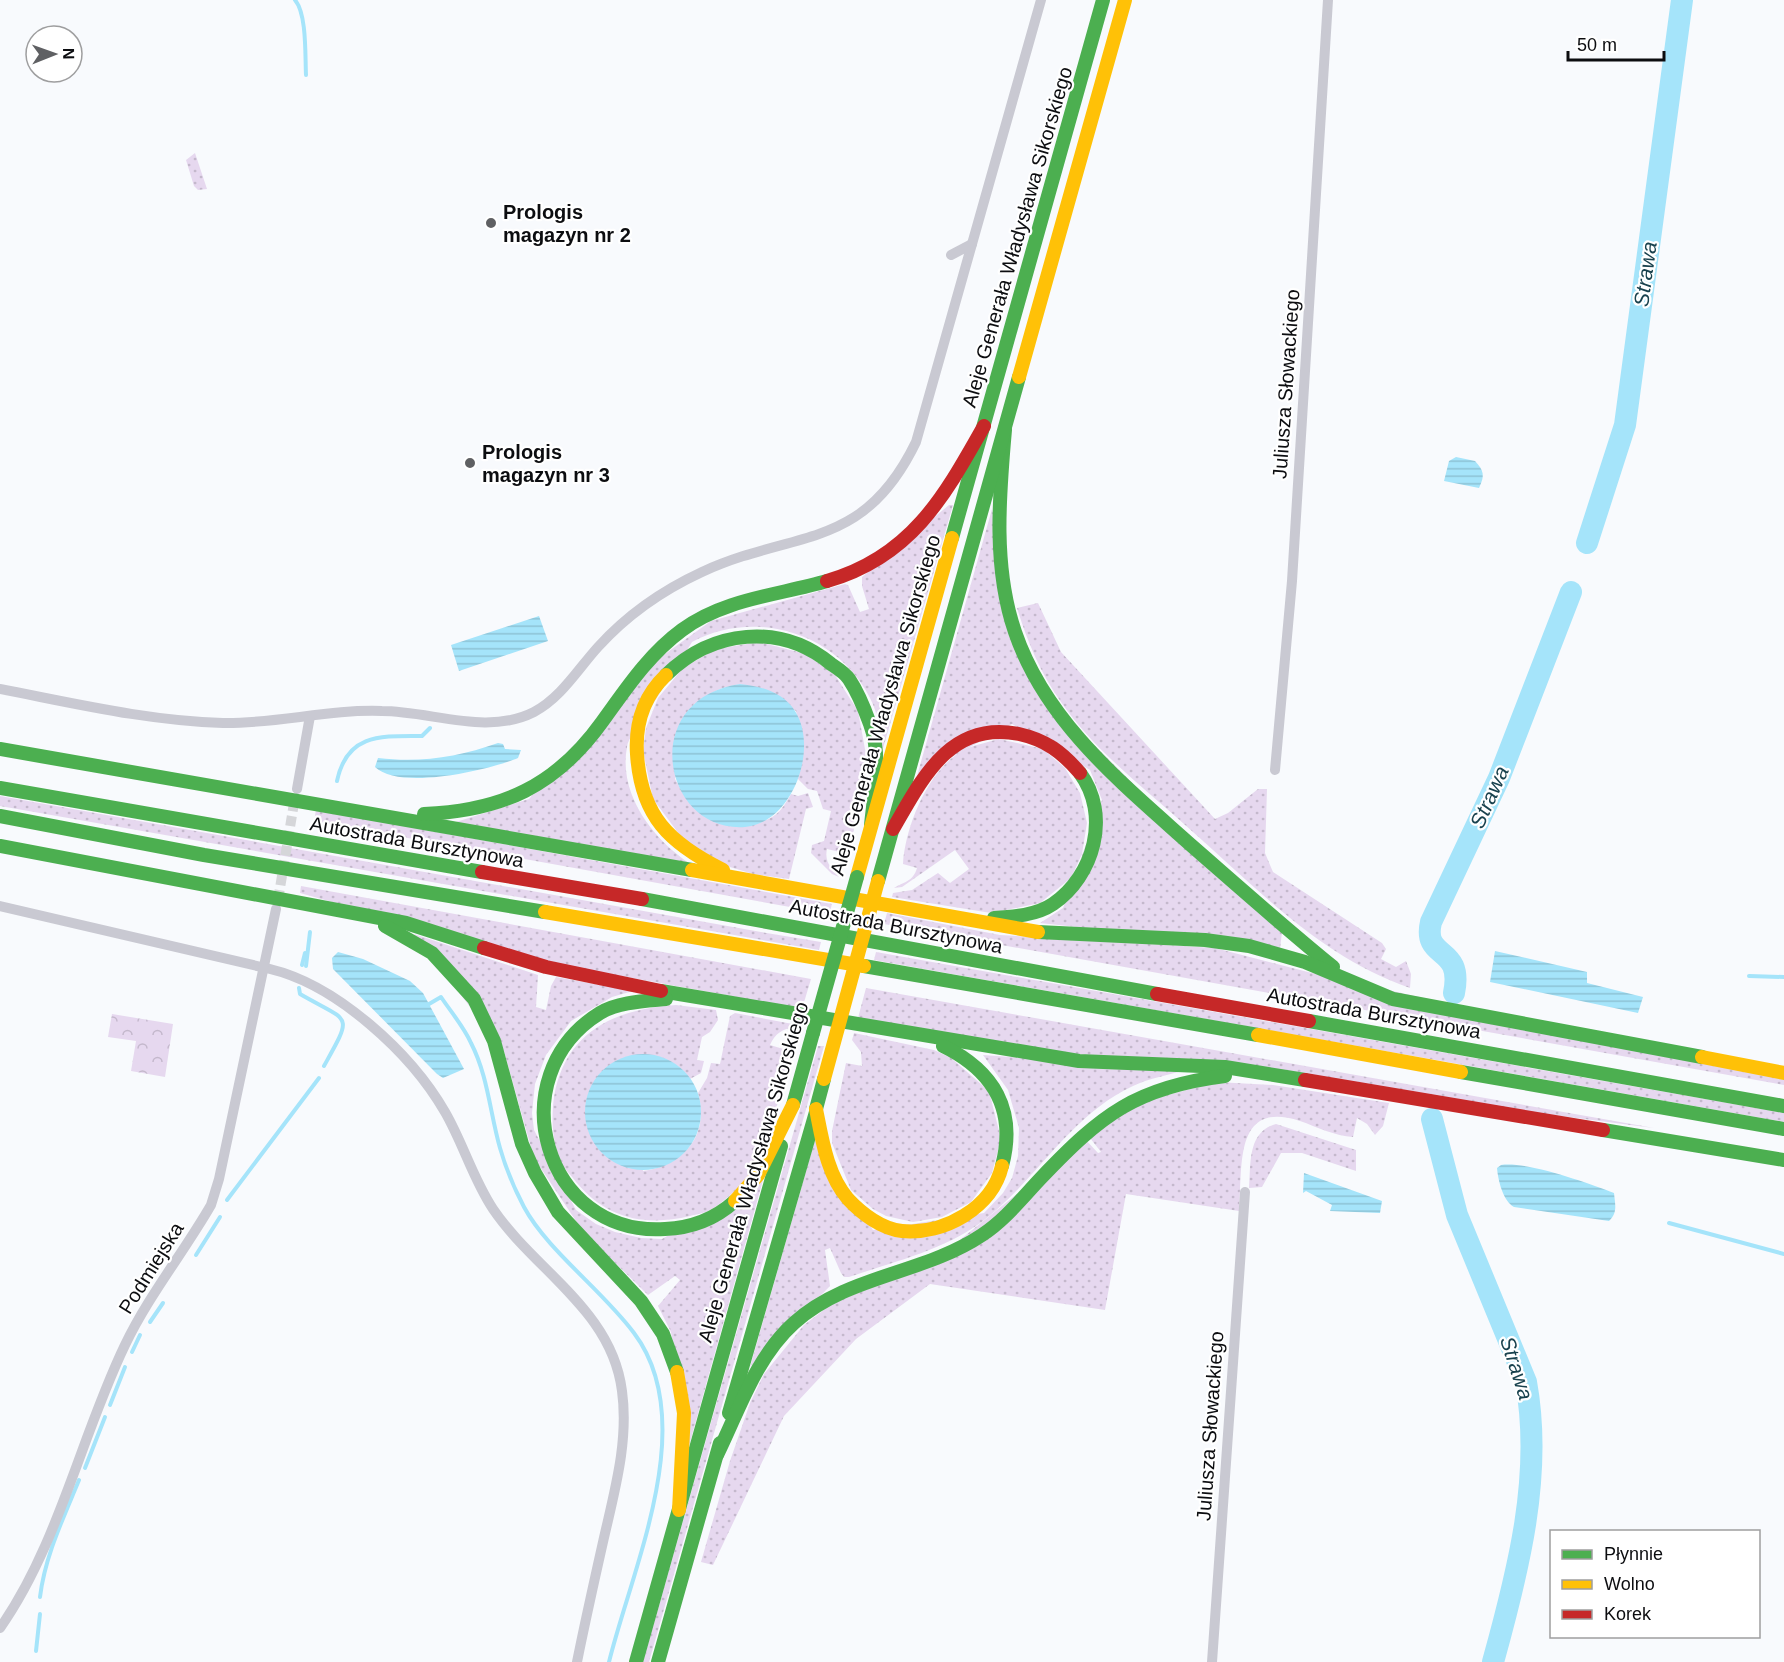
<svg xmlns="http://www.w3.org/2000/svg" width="1784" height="1662" font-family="Arial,sans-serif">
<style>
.grass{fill:url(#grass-dots)}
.park{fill:url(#park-crowns)}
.water{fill:url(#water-rules)}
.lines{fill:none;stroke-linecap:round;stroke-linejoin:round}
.stream{stroke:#a5e4fa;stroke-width:4}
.river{stroke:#a5e4fa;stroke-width:22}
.street-tunnel{stroke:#d5d6d9;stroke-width:10;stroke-dasharray:10 5;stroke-linecap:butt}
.street{stroke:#c9c9d2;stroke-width:10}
.fast{stroke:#4caf50;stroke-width:14}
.slow{stroke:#ffc107;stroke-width:14}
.jam{stroke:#c62828;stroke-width:14}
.fast-bridge{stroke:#4caf50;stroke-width:14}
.slow-bridge{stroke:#ffc107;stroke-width:14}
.poi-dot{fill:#5f6063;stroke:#fff;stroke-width:2}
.labels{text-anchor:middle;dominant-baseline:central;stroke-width:4.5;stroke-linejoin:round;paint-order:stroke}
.poi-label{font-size:20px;font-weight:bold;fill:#0c0d10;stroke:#fff;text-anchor:start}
.street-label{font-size:20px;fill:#0c0d10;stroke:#fff}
.water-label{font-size:21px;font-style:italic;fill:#19424e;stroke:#fff}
</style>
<defs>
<pattern id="grass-dots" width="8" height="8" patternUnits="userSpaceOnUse" patternTransform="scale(1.5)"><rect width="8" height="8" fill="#e6d8ef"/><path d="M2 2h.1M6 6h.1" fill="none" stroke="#c4b8cc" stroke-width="1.8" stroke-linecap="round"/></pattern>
<pattern id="park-crowns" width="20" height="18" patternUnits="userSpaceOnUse" patternTransform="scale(1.5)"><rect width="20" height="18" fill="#e6d8ef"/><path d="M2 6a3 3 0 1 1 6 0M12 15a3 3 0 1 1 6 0" fill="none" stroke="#c4b8cc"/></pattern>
<pattern id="water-rules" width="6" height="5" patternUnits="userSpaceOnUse" patternTransform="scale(1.5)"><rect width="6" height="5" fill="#a5e4fa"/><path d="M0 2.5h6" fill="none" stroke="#8dc2d5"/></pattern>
</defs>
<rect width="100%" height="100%" fill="#f8fafd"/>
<g class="grass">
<path d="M195 153 207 189 198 190 194 186 186 160Z"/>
<path d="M949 505H953L882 752C880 733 879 715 870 698 837 633 756 608 692 642 676 668 659 694 643 720 638 727 628 738 627 747 618 795 654 841 692 865L456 822 529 799 651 664 711 621 845 584 848 585 860 612 869 609 862 586V577Z"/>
<path d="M992 509 1031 682 1282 932 1280 949 1040 923 1063 908 1102 800 1090 770 1012 724 917 776Z"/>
<path d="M1038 603 1061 652 1215 819 1228 813 1258 789H1267L1265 853 1273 872 1382 943 1386 949 1381 959 1396 967 1406 961 1411 974 1410 988C1318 956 1255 886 1184 824 1142 786 1093 749 1061 702 1041 674 1027 641 1017 608Z"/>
<path d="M759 642 806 654 835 675 858 711 867 760 865 785 850 845 844 853 827 849C824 862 832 869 839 877L832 874 811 853 812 845 824 841 831 811 823 809 817 791 808 789 798 779 802 743 796 711C752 683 740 672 693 705L675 779C683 794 693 809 708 818 714 821 724 821 731 821 762 824 775 824 791 794L798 796 808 793 813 807 806 809 789 879 753 874 720 864 688 846 653 799 643 751 646 728 658 698 683 668 716 649Z"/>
<path d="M999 739 1043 749 1065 768 1080 793 1087 823 1082 854 1071 878 1040 903 991 913 892 897 893 893 912 890 938 873 950 883 969 869 955 850 902 887 894 888C903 882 913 882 917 868L903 864C905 827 929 765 968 748 978 744 989 742 999 739Z"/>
<path d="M0 796 761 932 821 942 819 950 0 806Z"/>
<path d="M316 810 832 904 829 914 314 821Z"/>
<path d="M301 886 811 979 802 1009 550 963 300 893Z"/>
<path d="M887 913 1000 935 1215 948 1308 972 1784 1079V1085L884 924Z"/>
<path d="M414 934 538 975 536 1007 546 1010 551 986 556 977 633 991 612 997 571 1021 546 1055 535 1084 532 1113 534 1130 576 1210 596 1224 615 1232 641 1238 662 1239 763 1180 689 1446 671 1332 658 1306 680 1280 675 1276 648 1295 582 1230 534 1158 504 1051Z"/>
<path d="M876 952 1784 1113V1122L874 960Z"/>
<path d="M866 988 1654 1128 1069 1053 858 1018Z"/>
<path d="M676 1005 716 1010 718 1020 710 1032 702 1037 697 1060 704 1061 701 1073 690 1079C677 1058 650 1053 627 1057L643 1171C684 1165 710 1135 698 1093L707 1078 711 1063 720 1064 730 1016 735 1013 798 1025 797 1028C784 1027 775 1033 770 1045L790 1051C780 1088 771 1151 746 1179 737 1190 723 1202 712 1209 706 1213 697 1214 690 1216 644 1227 606 1218 576 1182 572 1176 565 1170 562 1164 552 1144 551 1119 554 1097 565 1032 614 1009 676 1005Z"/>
<path d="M854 1033 934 1050 951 1058 989 1091 1001 1139 992 1173 971 1202 942 1217 913 1222 886 1216 873 1209 851 1190 832 1143V1131L846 1063 862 1066 861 1052 852 1040Z"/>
<path d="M818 1046H824L649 1662H643Z"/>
<path d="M983 1055 1186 1070C1168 1075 1150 1078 1133 1086 1072 1114 1038 1177 988 1217 949 1249 896 1261 849 1277H844L841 1273 830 1248 825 1250 830 1286 750 1367 815 1140 873 1230 984 1213 1003 1193 1012 1178 1018 1156 1019 1128 1008 1090Z"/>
<path d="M1217 1082 1273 1085 1389 1103 1383 1126 1375 1135 1367 1124 1357 1118 1353 1137C1335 1136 1317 1127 1300 1121 1233 1099 1243 1167 1239 1211L1126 1194 1105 1310 930 1284 856 1339 784 1416 713 1565 701 1562 730 1461 750 1403 764 1374 804 1325 833 1303 930 1264 1085 1139 1098 1153 1101 1152 1090 1138 1134 1104Z"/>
<path d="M1276 1124 1356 1150V1171L1302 1153H1281L1262 1187 1249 1188C1251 1164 1247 1132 1276 1124Z"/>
</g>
<path class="park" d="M112 1014 173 1024 165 1077 131 1071 136 1041 108 1037Z"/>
<g class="water">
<path d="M1456 457 1475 461C1484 471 1485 475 1479 488L1444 481 1449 461Z"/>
<path d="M539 616 548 641 459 671 451 645Z"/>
<path d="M740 684C760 686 783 692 795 711 819 748 793 823 745 827 662 833 637 699 740 684Z"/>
<path d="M498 743 503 744 505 749 521 750 518 758C489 770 400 791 375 767L378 758C421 763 458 757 498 743Z"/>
<path d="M1495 951 1587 972V983L1643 997 1638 1013 1490 982Z"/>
<path d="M338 952 363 959 410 981 423 993 464 1069 443 1078 437 1074 333 969 332 958Z"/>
<circle cx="643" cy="1112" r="58"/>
<path d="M1501 1165C1527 1161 1588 1183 1614 1193 1615 1204 1618 1213 1609 1221L1514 1207C1503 1201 1498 1180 1497 1168Z"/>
<path d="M1304 1173 1382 1201 1380 1213 1330 1211 1332 1205 1306 1191 1303 1193Z"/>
</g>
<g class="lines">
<g class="stream">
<path d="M295 0C307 14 305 56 306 75"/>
<path d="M337 781C347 733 382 736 422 736L430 728"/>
<path d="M302 965 305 953"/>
<path d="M306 966 310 932"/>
<path d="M1749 976 1784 977"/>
<path d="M299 988 300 994C350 1023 354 1012 324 1066"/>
<path d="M429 1004 441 997C451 1012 464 1027 471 1043 488 1076 490 1113 500 1148 506 1169 514 1188 524 1207 547 1250 603 1291 634 1333 701 1422 632 1568 609 1662"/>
<path d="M227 1200 319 1078"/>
<path d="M1669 1223 1784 1254"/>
<path d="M196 1255 220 1217"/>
<path d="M150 1322 163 1303"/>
<path d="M132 1352 140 1335"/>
<path d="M110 1405 125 1367"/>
<path d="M85 1468 105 1417"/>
<path d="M40 1597C45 1556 63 1519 79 1480"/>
<path d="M36 1651 40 1614"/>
</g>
<g class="river">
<path d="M1587 543 1625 425 1682 0"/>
<path d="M1454 993C1464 944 1422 961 1431 922L1499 778 1571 592"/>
<path d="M1432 1119 1457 1215 1526 1382C1543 1475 1518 1572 1493 1662"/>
</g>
<path class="street-tunnel" d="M278 900 295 797"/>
<g class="street">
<path d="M951 255 972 244"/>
<path d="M0 689C73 703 148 721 223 723 276 724 329 709 382 711 431 711 487 736 534 712 561 698 578 669 598 647 627 615 663 590 702 572 795 529 863 552 916 442L1041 0"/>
<path d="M1275 770 1292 581 1328 0"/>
<path d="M297 789 310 716"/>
<path d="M0 906 270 969C337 985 411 1053 445 1112 463 1143 473 1179 493 1209 535 1271 612 1310 622 1391 629 1442 614 1493 603 1542 594 1582 585 1622 577 1662"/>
<path d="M0 1628C58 1546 81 1436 125 1345 149 1295 184 1252 211 1205L219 1179 276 909"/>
<path d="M1212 1662 1245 1192"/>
</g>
<g class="fast">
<path d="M1005 430C999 497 993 568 1015 632 1046 723 1123 784 1192 846 1239 887 1285 928 1333 967"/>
<path d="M952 538 1103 0"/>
<path d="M666 675C712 630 780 622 831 664 837 668 845 673 849 679 857 691 865 710 870 724 882 755 874 794 871 825"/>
<path d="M0 749 692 870"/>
<path d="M0 788 482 872"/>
<path d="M424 814C502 811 556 786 602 722 626 689 648 655 682 630 723 599 779 595 827 581"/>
<path d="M0 816 204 855 545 912"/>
<path d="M0 846 406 923 484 948"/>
<path d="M878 881 1019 377"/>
<path d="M642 899 1157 994"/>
<path d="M994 918C1013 917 1037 915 1053 904 1094 876 1111 815 1080 773"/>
<path d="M385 926 432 953 474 999 494 1041 522 1144 535 1173 558 1212 641 1301 663 1334 677 1372"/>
<path d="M1038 932 1205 940 1249 946 1305 962 1393 999 1702 1057"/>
<path d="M864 966 1258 1035"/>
<path d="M661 991 1079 1061 1225 1067 1305 1080"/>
<path d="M666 999C645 1001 618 1002 600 1013 498 1076 544 1237 665 1229 691 1228 715 1219 735 1201"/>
<path d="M1309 1021 1784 1106"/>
<path d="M943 1046C994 1071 1017 1110 1002 1166"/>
<path d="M1461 1072 1784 1129"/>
<path d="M793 1105 813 1033"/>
<path d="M816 1109 824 1079"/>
<path d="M1603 1130 1784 1160"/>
<path d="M729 1413 816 1112"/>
<path d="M717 1455C739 1410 756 1357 794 1323 847 1275 924 1274 982 1235 1005 1220 1022 1198 1041 1178 1101 1115 1136 1087 1225 1076"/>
<path d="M636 1662 781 1146"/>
<path d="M658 1662 720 1443"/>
</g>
<g class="slow">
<path d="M1019 377 1125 0"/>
<path d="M666 675C643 697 635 723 637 754 641 816 669 843 723 870"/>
<path d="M692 870 1038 932"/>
<path d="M857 877 952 538"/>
<path d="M545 912 864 966"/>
<path d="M1258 1035 1461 1072"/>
<path d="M1702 1057 1784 1073"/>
<path d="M816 1109C822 1139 827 1175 848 1199 862 1214 882 1229 902 1231 944 1235 992 1208 1002 1166"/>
<path d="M735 1201 758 1175 793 1105"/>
<path d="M677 1372 684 1413 679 1510"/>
</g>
<g class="jam">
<path d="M827 581C911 557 944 497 984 426"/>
<path d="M893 829C922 779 950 720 1019 734 1046 740 1062 752 1080 773"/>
<path d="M482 872 642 899"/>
<path d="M484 948 546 967 661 991"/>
<path d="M1157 994 1309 1021"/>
<path d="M1305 1080 1603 1130"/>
</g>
<path class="fast-bridge" d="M813 1033 857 877"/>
<path class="slow-bridge" d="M824 1079 878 881"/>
</g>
<g class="poi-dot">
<circle cx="491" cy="223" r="6"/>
<circle cx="470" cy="463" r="6"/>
</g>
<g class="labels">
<g class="poi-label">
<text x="503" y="212">Prologis<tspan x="503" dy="23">magazyn nr 2</tspan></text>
<text x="482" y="452">Prologis<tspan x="482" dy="23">magazyn nr 3</tspan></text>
</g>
<g class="street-label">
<text transform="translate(1017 237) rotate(-74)">Aleje Generała Władysława Sikorskiego</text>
<text transform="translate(1286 384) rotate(-86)">Juliusza Słowackiego</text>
<text transform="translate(885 705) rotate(-74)">Aleje Generała Władysława Sikorskiego</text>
<text transform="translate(417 842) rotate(10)">Autostrada Bursztynowa</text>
<text transform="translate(896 926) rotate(11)">Autostrada Bursztynowa</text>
<text transform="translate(1374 1013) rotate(10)">Autostrada Bursztynowa</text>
<text transform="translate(753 1172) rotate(-74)">Aleje Generała Władysława Sikorskiego</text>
<text transform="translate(151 1268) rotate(-58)">Podmiejska</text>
<text transform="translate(1210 1426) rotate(-86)">Juliusza Słowackiego</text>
</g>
<g class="water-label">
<text transform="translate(1645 274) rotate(-82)">Strawa</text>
<text transform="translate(1489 797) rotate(-66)">Strawa</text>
<text transform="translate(1517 1368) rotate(72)">Strawa</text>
</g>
</g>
<rect x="1550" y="1530" width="210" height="108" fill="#ffffff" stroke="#9e9e9f" stroke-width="1.5"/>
<rect x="1562" y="1550" width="30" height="9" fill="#4caf50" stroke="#9e9e9f" stroke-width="1.5"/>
<text x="1604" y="1560" font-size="18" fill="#0c0d10">Płynnie</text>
<rect x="1562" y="1580" width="30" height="9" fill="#ffc107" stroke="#9e9e9f" stroke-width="1.5"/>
<text x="1604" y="1590" font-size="18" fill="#0c0d10">Wolno</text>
<rect x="1562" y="1610" width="30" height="9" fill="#c62828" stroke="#9e9e9f" stroke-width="1.5"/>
<text x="1604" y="1620" font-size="18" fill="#0c0d10">Korek</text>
<g transform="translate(54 54) rotate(89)"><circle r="28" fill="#ffffff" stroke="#9e9e9f" stroke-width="1.5"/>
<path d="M0-4.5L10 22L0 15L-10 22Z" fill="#5f6063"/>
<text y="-9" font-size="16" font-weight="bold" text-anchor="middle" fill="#0c0d10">N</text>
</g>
<path d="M1568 51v9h96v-9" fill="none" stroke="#0c0d10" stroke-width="3"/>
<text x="1577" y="51" font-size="18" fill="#0c0d10" stroke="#ffffff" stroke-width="4.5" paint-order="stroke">50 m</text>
</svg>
